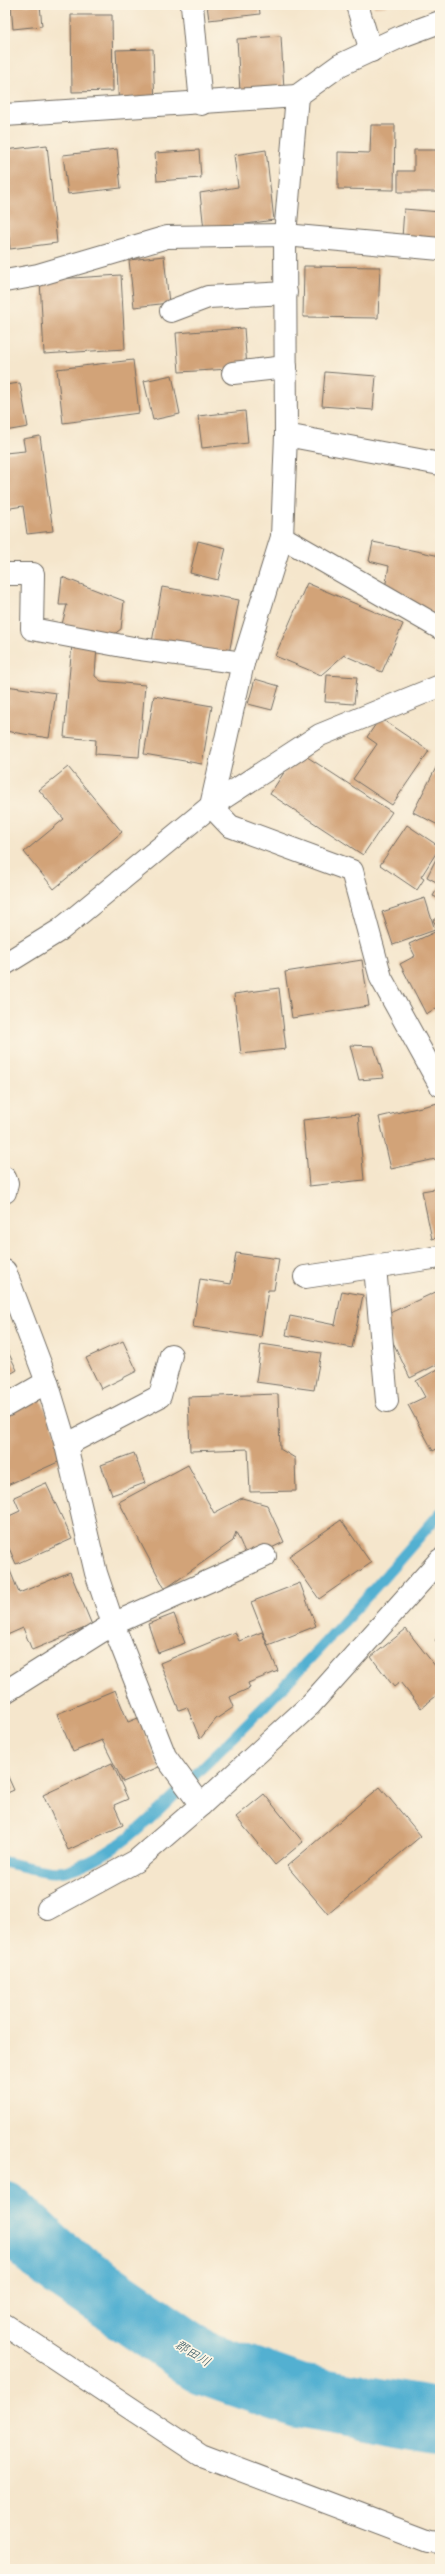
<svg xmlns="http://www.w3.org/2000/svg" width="445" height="2574" font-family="'Comic Neue','Klee One',sans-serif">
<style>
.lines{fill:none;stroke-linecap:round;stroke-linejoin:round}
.stream{stroke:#53b0d1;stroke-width:11}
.river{stroke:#53b0d1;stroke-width:64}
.building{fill:#d2a378}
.minor-casing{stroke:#726c63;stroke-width:24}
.minor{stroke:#fff;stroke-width:22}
.labels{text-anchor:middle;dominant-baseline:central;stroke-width:3.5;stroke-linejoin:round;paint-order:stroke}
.water-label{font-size:13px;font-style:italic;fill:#395a65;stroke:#fcf5e5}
</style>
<rect width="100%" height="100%" fill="#fcf5e5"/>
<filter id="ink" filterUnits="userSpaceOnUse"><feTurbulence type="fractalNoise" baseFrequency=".025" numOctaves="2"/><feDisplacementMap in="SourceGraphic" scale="8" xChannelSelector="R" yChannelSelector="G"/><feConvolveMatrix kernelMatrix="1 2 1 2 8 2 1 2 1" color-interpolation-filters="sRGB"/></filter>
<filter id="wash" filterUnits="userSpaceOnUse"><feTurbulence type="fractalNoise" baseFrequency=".012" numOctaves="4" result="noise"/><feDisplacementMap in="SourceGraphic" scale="16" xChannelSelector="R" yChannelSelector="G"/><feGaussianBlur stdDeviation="0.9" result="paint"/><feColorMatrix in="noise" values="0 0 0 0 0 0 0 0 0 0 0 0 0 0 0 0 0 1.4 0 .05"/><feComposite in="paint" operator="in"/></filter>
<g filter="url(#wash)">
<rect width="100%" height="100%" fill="#f5e6cc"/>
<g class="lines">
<path class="stream" d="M5 1862C19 1865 51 1875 65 1871 122 1855 164 1805 205 1765 288 1685 365 1601 440 1513"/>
<path class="river" d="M5 2214 52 2258 204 2363 298 2396 440 2421"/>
</g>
<g id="blocks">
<g class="building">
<path d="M11 5H40L42 26 13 29Z"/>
<path d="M207 5H259L260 14 209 20Z"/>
<path d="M374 5H386V6L374 7Z"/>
<path d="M71 15H112L113 91 72 92Z"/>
<path d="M281 36 284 90 240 92 237 39Z"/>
<path d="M153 49 155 106 119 109 116 50Z"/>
<path d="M371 125H395L394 190 338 189V152L370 153Z"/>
<path d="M47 145 57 243 10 249 5 199V150Z"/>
<path d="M117 149 121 188 68 194 63 155Z"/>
<path d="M199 150 201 178 157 181 155 153Z"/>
<path d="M266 150 274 220 204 230 200 193 238 187 234 155Z"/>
<path d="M414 150H440V192H398V171H414Z"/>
<path d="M404 209 440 212V241L402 238Z"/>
<path d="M164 256 169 303 134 307 129 260Z"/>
<path d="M304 266 380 267 378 318 303 317Z"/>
<path d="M121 275 125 349 44 354 40 280Z"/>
<path d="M244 328 247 368 179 372 176 333Z"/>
<path d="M133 360 139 413 63 423 57 369Z"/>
<path d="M325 372 376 376 373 410 322 406Z"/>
<path d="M172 375 180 414 153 420 144 381Z"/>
<path d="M20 383 28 427 5 431V385Z"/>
<path d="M245 411 248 443 202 448 198 416Z"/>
<path d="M40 436 53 531 27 534 23 506 5 509V453L25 451 23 439Z"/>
<path d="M198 541 226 548 218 580 190 573Z"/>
<path d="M373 542 440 556V621L385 588 389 566 369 561Z"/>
<path d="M62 577 124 601 121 629 109 638 61 628 67 605H59Z"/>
<path d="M307 583 403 624 382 672 344 655 321 675 275 656Z"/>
<path d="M162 587 239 600 228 659 152 642Z"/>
<path d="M72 644 97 646 95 676 101 681 145 685 139 757 95 754 96 740 64 737Z"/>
<path d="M327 675 357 677 354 704 325 702Z"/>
<path d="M255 679 279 686 272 710 248 704Z"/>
<path d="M6 686 56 693 49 738 5 731Z"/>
<path d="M154 696 212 706 202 764 144 754Z"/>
<path d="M380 718 429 751 392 805 353 779 377 744 367 737Z"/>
<path d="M298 751 392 812 363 855 270 794Z"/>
<path d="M440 760V826L413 812Z"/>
<path d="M68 767 122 832 54 889 24 852 64 819 39 790Z"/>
<path d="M407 825 440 847 421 877 424 879 417 890 380 865Z"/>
<path d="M438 855 440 856V899L433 896 440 884 427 877Z"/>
<path d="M425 898 435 930 393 945 382 912Z"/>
<path d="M440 916V932L433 920Z"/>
<path d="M437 931 440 936V1006L426 1014 400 964 415 956 409 944Z"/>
<path d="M362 960 369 1006 292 1018 285 972Z"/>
<path d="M279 988 286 1049 241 1054 234 994Z"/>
<path d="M350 1045 374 1046 384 1078 359 1080Z"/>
<path d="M438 1103 440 1158 391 1169 379 1117Z"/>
<path d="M358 1114 364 1180 309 1186 303 1120Z"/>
<path d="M440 1188V1237L432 1239 422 1191Z"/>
<path d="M236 1253 279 1259 274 1290H268L261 1337 193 1327 200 1279 231 1284Z"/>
<path d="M440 1290V1363L410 1378 381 1317Z"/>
<path d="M342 1291 363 1295 352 1348 286 1335 290 1316 335 1325Z"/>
<path d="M123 1341 137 1371 101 1389 86 1358Z"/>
<path d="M261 1344 321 1353 314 1390 256 1382Z"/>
<path d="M5 1346 17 1370 5 1377Z"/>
<path d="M440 1368V1447L433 1451 408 1405 425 1397 416 1381Z"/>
<path d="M278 1394 280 1449 295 1458 296 1491 250 1492 248 1449 190 1451 188 1397Z"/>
<path d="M39 1395 67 1458 5 1486V1410Z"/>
<path d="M134 1453 145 1483 112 1495 101 1465Z"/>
<path d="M188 1465 214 1513 242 1498 267 1505 284 1542 248 1559 236 1532 233 1541 165 1589 119 1502Z"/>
<path d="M46 1483 72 1539 16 1564 5 1539V1518L20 1511 14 1497Z"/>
<path d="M341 1520 371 1563 319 1599 289 1556Z"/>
<path d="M5 1558 19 1593 70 1572 92 1625 32 1650 23 1628 5 1636Z"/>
<path d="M300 1583 316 1626 268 1645 251 1602Z"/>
<path d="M174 1614 185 1643 158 1653 148 1624Z"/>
<path d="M406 1629 440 1672V1693L421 1708 400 1682 394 1687 371 1657Z"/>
<path d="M235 1632 239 1641 262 1632 278 1671 248 1683 250 1688 230 1697 234 1707 216 1719 200 1739 187 1707 179 1710 160 1663Z"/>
<path d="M440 1635V1646L435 1640Z"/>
<path d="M115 1690 128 1722 138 1718 159 1767 123 1782 102 1740 73 1752 57 1714Z"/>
<path d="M112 1763 128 1799 114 1805 123 1825 68 1850 43 1795Z"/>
<path d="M5 1770 14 1790 5 1794Z"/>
<path d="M380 1787 421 1836 328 1914 287 1866Z"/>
<path d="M264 1794 303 1842 275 1865 236 1817Z"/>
</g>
</g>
</g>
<g filter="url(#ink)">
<use href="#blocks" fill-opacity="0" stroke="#726c63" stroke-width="1"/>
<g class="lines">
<defs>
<g id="minor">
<path d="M192 5 201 104"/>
<path d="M357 5 371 51"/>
<path d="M5 115 297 96"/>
<path d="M5 281 38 275 167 237 285 235 440 249"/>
<path d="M171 311 208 297 286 293"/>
<path d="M233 373 286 367"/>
<path d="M286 435 440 464"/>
<path d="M282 537 440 628"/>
<path d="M5 574H33L32 629 133 648 243 663"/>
<path d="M211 806 243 663 282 537 286 435 285 235 297 96 340 65 402 36 440 22"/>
<path d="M211 806 230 826 352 871 381 978 440 1085"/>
<path d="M5 964 60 930 211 806 320 735 440 686"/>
<path d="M5 1178 7 1183 5 1192"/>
<path d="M375 1267 387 1401"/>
<path d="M5 1271 47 1382 66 1445 96 1573 113 1624 165 1756 201 1805"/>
<path d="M305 1277 440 1257"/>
<path d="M5 1406 47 1382"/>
<path d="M66 1445 160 1396 171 1355"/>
<path d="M5 1692 113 1624 265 1556"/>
<path d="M48 1909 136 1861 201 1805 310 1705 440 1560"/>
<path d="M5 2325 201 2455 428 2541 440 2542"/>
</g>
</defs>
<use href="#minor" class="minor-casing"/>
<use href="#minor" class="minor"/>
</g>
</g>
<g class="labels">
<g class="water-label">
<text transform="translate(193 2353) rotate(31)">郡田川</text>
</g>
</g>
<rect width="445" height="2574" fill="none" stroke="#fcf5e5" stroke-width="20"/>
</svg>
